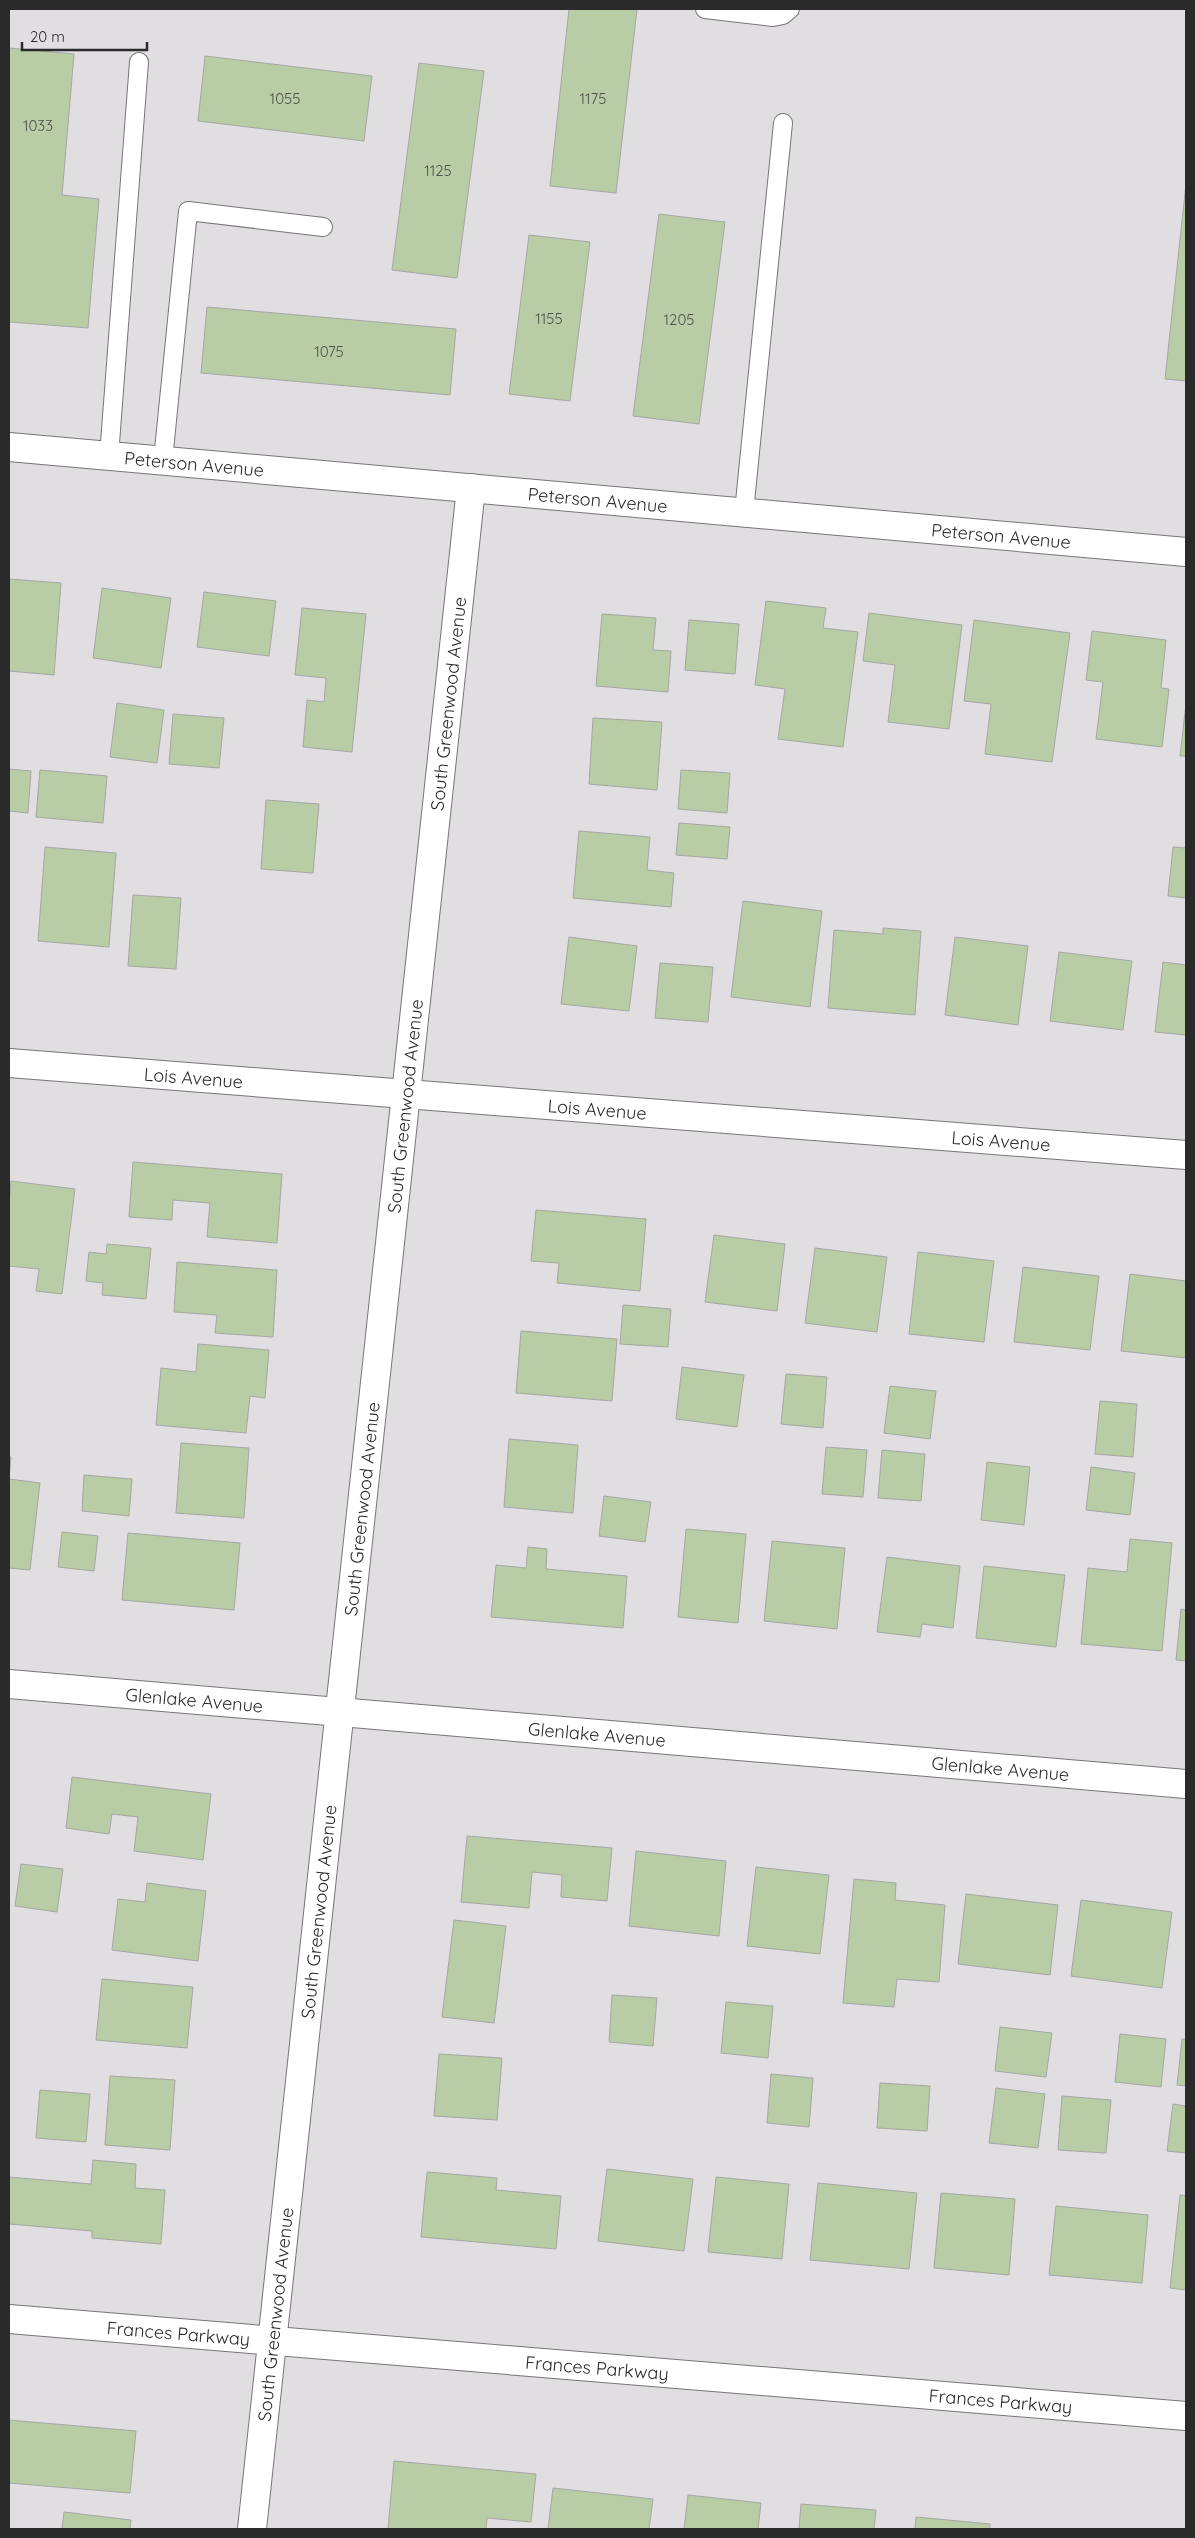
<svg xmlns="http://www.w3.org/2000/svg" width="1195" height="2538" font-family="Quicksand,sans-serif">
<style>
.building{fill:#b8cca5;stroke:#a6a7a4}
.lines{fill:none;stroke-linecap:round;stroke-linejoin:round}
.service-casing{stroke:#767577;stroke-width:20}
.minor-casing{stroke:#767577;stroke-width:30}
.service{stroke:#fff;stroke-width:18}
.minor{stroke:#fff;stroke-width:28}
.labels{text-anchor:middle;dominant-baseline:central;stroke-width:4;stroke-linejoin:round;paint-order:stroke}
.number-label{font-size:15px;fill:#4e524a}
.street-label{font-size:18px;fill:#2b2a2b;stroke:#e0dee1}
</style>
<rect width="100%" height="100%" fill="#e0dee1"/>
<g class="building">
<path d="M569 9H637L616 193 550 186Z"/>
<path d="M9 48 74 54 62 195 99 199 88 328 9 322Z"/>
<path d="M205 56 372 76 364 141 198 121Z"/>
<path d="M419 63 484 71 457 278 392 270Z"/>
<path d="M1186 184V381L1165 379Z"/>
<path d="M659 214 725 222 699 424 633 416Z"/>
<path d="M529 235 590 242 570 401 509 394Z"/>
<path d="M207 307 456 329 450 395 201 373Z"/>
<path d="M9 579 61 583 54 675 9 671Z"/>
<path d="M102 588 171 598 161 668 93 658Z"/>
<path d="M204 592 276 601 269 656 197 647Z"/>
<path d="M766 601 826 608 823 628 858 632 843 747 778 739 785 689 755 685Z"/>
<path d="M302 608 366 614 352 752 303 747 307 700 324 702 326 678 295 675Z"/>
<path d="M869 613 962 625 949 729 888 722 895 665 863 661Z"/>
<path d="M602 614 656 618 653 650 671 651 668 692 596 686Z"/>
<path d="M689 620 739 624 735 674 685 670Z"/>
<path d="M974 620 1070 633 1052 762 985 754 991 704 964 701Z"/>
<path d="M1092 631 1166 640 1161 688 1169 689 1162 747 1096 739 1103 682 1086 680Z"/>
<path d="M117 703 164 710 157 763 110 757Z"/>
<path d="M1186 704V756H1180Z"/>
<path d="M173 714 224 718 219 768 169 764Z"/>
<path d="M593 718 662 722 657 790 589 784Z"/>
<path d="M9 769 31 771 28 813 9 811Z"/>
<path d="M40 770 107 776 103 823 36 817Z"/>
<path d="M681 770 730 773 727 813 678 809Z"/>
<path d="M266 800 319 804 313 873 261 869Z"/>
<path d="M679 823 730 827 727 859 676 855Z"/>
<path d="M579 831 650 837 647 870 674 873 671 907 573 898Z"/>
<path d="M45 847 116 853 109 947 38 941Z"/>
<path d="M1173 847 1186 848V898L1168 896Z"/>
<path d="M133 895 181 898 176 969 128 966Z"/>
<path d="M743 901 822 911 810 1007 731 997Z"/>
<path d="M883 928 921 931 915 1015 828 1008 834 930 883 934Z"/>
<path d="M569 937 637 946 629 1011 561 1004Z"/>
<path d="M955 937 1028 946 1018 1025 945 1015Z"/>
<path d="M1059 952 1132 961 1123 1030 1050 1021Z"/>
<path d="M1163 962 1186 965V1035L1155 1032Z"/>
<path d="M660 963 713 967 708 1022 655 1018Z"/>
<path d="M133 1162 282 1174 277 1243 207 1237 210 1203 173 1200 172 1220 129 1217Z"/>
<path d="M11 1181 75 1189 62 1294 36 1291 39 1269 9 1266V1203Z"/>
<path d="M536 1210 646 1219 640 1291 557 1283 559 1263 531 1261Z"/>
<path d="M714 1235 785 1244 777 1311 705 1302Z"/>
<path d="M107 1244 151 1248 146 1299 102 1295 103 1283 86 1281 89 1252 106 1254Z"/>
<path d="M815 1248 887 1257 877 1332 805 1323Z"/>
<path d="M918 1252 994 1261 984 1342 909 1334Z"/>
<path d="M177 1262 277 1270 273 1337 215 1333 217 1315 174 1312Z"/>
<path d="M1023 1267 1099 1276 1090 1350 1014 1342Z"/>
<path d="M1130 1274 1186 1281V1358L1121 1351Z"/>
<path d="M623 1305 671 1309 668 1347 620 1344Z"/>
<path d="M521 1331 617 1339 612 1401 516 1393Z"/>
<path d="M198 1344 269 1350 265 1398 250 1396 246 1433 156 1425 161 1368 196 1372Z"/>
<path d="M682 1367 744 1375 737 1427 676 1419Z"/>
<path d="M786 1374 827 1377 823 1428 781 1424Z"/>
<path d="M890 1386 936 1391 930 1439 884 1433Z"/>
<path d="M1100 1401 1137 1404 1133 1457 1095 1454Z"/>
<path d="M509 1439 578 1445 573 1513 504 1507Z"/>
<path d="M181 1443 249 1448 244 1518 176 1513Z"/>
<path d="M826 1447 867 1450 863 1497 822 1494Z"/>
<path d="M882 1450 925 1454 921 1501 878 1498Z"/>
<path d="M9 1457H11L9 1479 40 1483 30 1570 9 1568Z"/>
<path d="M987 1462 1030 1467 1024 1525 981 1520Z"/>
<path d="M1091 1467 1135 1473 1130 1515 1086 1510Z"/>
<path d="M84 1475 132 1479 129 1516 82 1511Z"/>
<path d="M604 1496 651 1502 645 1542 599 1536Z"/>
<path d="M686 1529 746 1534 738 1623 678 1617Z"/>
<path d="M62 1532 98 1536 94 1571 58 1567Z"/>
<path d="M128 1533 240 1543 234 1610 122 1600Z"/>
<path d="M1130 1539 1172 1543 1162 1651 1081 1644 1088 1568 1127 1572Z"/>
<path d="M772 1541 845 1548 837 1629 764 1621Z"/>
<path d="M528 1547 547 1549 546 1569 627 1576 623 1628 491 1617 496 1565 526 1568Z"/>
<path d="M887 1557 960 1566 953 1628 922 1624 920 1637 877 1632Z"/>
<path d="M984 1566 1065 1575 1056 1647 976 1638Z"/>
<path d="M1181 1609 1186 1610V1661L1176 1660Z"/>
<path d="M72 1777 211 1794 203 1860 134 1851 138 1817 112 1814 109 1834 66 1828Z"/>
<path d="M467 1836 612 1848 607 1901 561 1897 562 1875 532 1872 529 1908 461 1902Z"/>
<path d="M636 1851 726 1861 719 1936 629 1926Z"/>
<path d="M21 1864 63 1869 57 1912 15 1906Z"/>
<path d="M756 1867 829 1875 820 1954 747 1946Z"/>
<path d="M854 1879 896 1883 895 1900 945 1905 939 1982 897 1979 894 2007 843 2003Z"/>
<path d="M147 1883 206 1891 198 1961 112 1950 118 1899 145 1902Z"/>
<path d="M966 1894 1058 1905 1050 1975 958 1964Z"/>
<path d="M1081 1900 1172 1912 1162 1988 1071 1976Z"/>
<path d="M454 1920 506 1926 494 2023 442 2017Z"/>
<path d="M102 1979 193 1987 187 2048 96 2040Z"/>
<path d="M612 1995 657 1998 653 2046 609 2042Z"/>
<path d="M726 2002 773 2006 768 2058 721 2053Z"/>
<path d="M1000 2027 1052 2033 1046 2077 995 2071Z"/>
<path d="M1120 2034 1166 2039 1161 2087 1115 2082Z"/>
<path d="M1182 2039H1186V2086L1177 2085Z"/>
<path d="M439 2054 502 2058 497 2120 434 2116Z"/>
<path d="M771 2074 813 2078 809 2127 767 2123Z"/>
<path d="M110 2076 175 2080 170 2150 105 2145Z"/>
<path d="M880 2083 930 2086 927 2131 877 2128Z"/>
<path d="M996 2088 1045 2094 1038 2148 989 2143Z"/>
<path d="M40 2090 90 2094 86 2142 36 2138Z"/>
<path d="M1062 2096 1111 2100 1106 2153 1058 2150Z"/>
<path d="M1173 2104 1186 2106V2153L1167 2151Z"/>
<path d="M93 2160 136 2164 135 2188 165 2190 161 2244 92 2238V2231L9 2224V2177L91 2184Z"/>
<path d="M607 2169 693 2179 684 2251 598 2241Z"/>
<path d="M427 2172 497 2178 496 2190 561 2196 556 2249 421 2237Z"/>
<path d="M716 2177 789 2184 782 2259 708 2252Z"/>
<path d="M818 2183 917 2193 909 2269 810 2260Z"/>
<path d="M941 2193 1015 2199 1009 2275 934 2268Z"/>
<path d="M1180 2195 1186 2196V2290L1170 2288Z"/>
<path d="M1056 2206 1148 2215 1142 2283 1049 2275Z"/>
<path d="M9 2420 136 2431 130 2493 9 2483Z"/>
<path d="M394 2461 536 2474 531 2522 487 2518 486 2529H388Z"/>
<path d="M553 2488 653 2499 649 2529H548Z"/>
<path d="M688 2495 761 2503 758 2529H684Z"/>
<path d="M801 2504 876 2510 874 2529H799Z"/>
<path d="M64 2512 131 2520 130 2529H62Z"/>
<path d="M916 2517 990 2524V2529H915Z"/>
</g>
<g class="lines">
<defs>
<g id="service">
<path d="M705 9 773 17 783 15 790 9"/>
<path d="M109 456 139 62"/>
<path d="M163 460 188 211 323 227"/>
<path d="M744 512 783 123"/>
</g>
<g id="minor">
<path id="s1" d="M9 447 1186 552"/>
<path id="s2" d="M9 1063 1186 1155"/>
<path id="s3" d="M9 1684 1186 1784"/>
<path id="s4" d="M9 2319 1186 2416"/>
<path id="s5" d="M252 2529 471 488"/>
</g>
</defs>
<use href="#service" class="service-casing"/>
<use href="#minor" class="minor-casing"/>
<use href="#service" class="service"/>
<use href="#minor" class="minor"/>
</g>
<g class="labels">
<g class="number-label">
<text x="285" y="98">1055</text>
<text x="593" y="98">1175</text>
<text x="38" y="125">1033</text>
<text x="438" y="170">1125</text>
<text x="549" y="318">1155</text>
<text x="679" y="319">1205</text>
<text x="329" y="351">1075</text>
</g>
<g class="street-label">
<text stroke="none"><textPath href="#s1" startOffset="186">Peterson Avenue</textPath></text>
<text stroke="none"><textPath href="#s1" startOffset="591">Peterson Avenue</textPath></text>
<text stroke="none"><textPath href="#s1" startOffset="996">Peterson Avenue</textPath></text>
<text stroke="none"><textPath href="#s5" startOffset="1836">South Greenwood Avenue</textPath></text>
<text stroke="none"><textPath href="#s2" startOffset="185">Lois Avenue</textPath></text>
<text stroke="none"><textPath href="#s5" startOffset="1431">South Greenwood Avenue</textPath></text>
<text stroke="none"><textPath href="#s2" startOffset="590">Lois Avenue</textPath></text>
<text stroke="none"><textPath href="#s2" startOffset="995">Lois Avenue</textPath></text>
<text stroke="none"><textPath href="#s5" startOffset="1026">South Greenwood Avenue</textPath></text>
<text stroke="none"><textPath href="#s3" startOffset="186">Glenlake Avenue</textPath></text>
<text stroke="none"><textPath href="#s3" startOffset="590">Glenlake Avenue</textPath></text>
<text stroke="none"><textPath href="#s3" startOffset="995">Glenlake Avenue</textPath></text>
<text stroke="none"><textPath href="#s5" startOffset="621">South Greenwood Avenue</textPath></text>
<text stroke="none"><textPath href="#s5" startOffset="216">South Greenwood Avenue</textPath></text>
<text stroke="none"><textPath href="#s4" startOffset="170">Frances Parkway</textPath></text>
<text stroke="none"><textPath href="#s4" startOffset="590">Frances Parkway</textPath></text>
<text stroke="none"><textPath href="#s4" startOffset="995">Frances Parkway</textPath></text>
</g>
</g>
<rect width="1195" height="2538" fill="none" stroke="#2b2a2b" stroke-width="20"/>
<path d="M22 42v8h125v-8" fill="none" stroke="#2b2a2b" stroke-width="2.5"/>
<text x="30" y="42" font-size="15" fill="#2b2a2b" stroke="#e0dee1" stroke-width="4" paint-order="stroke">20 m</text>
</svg>
